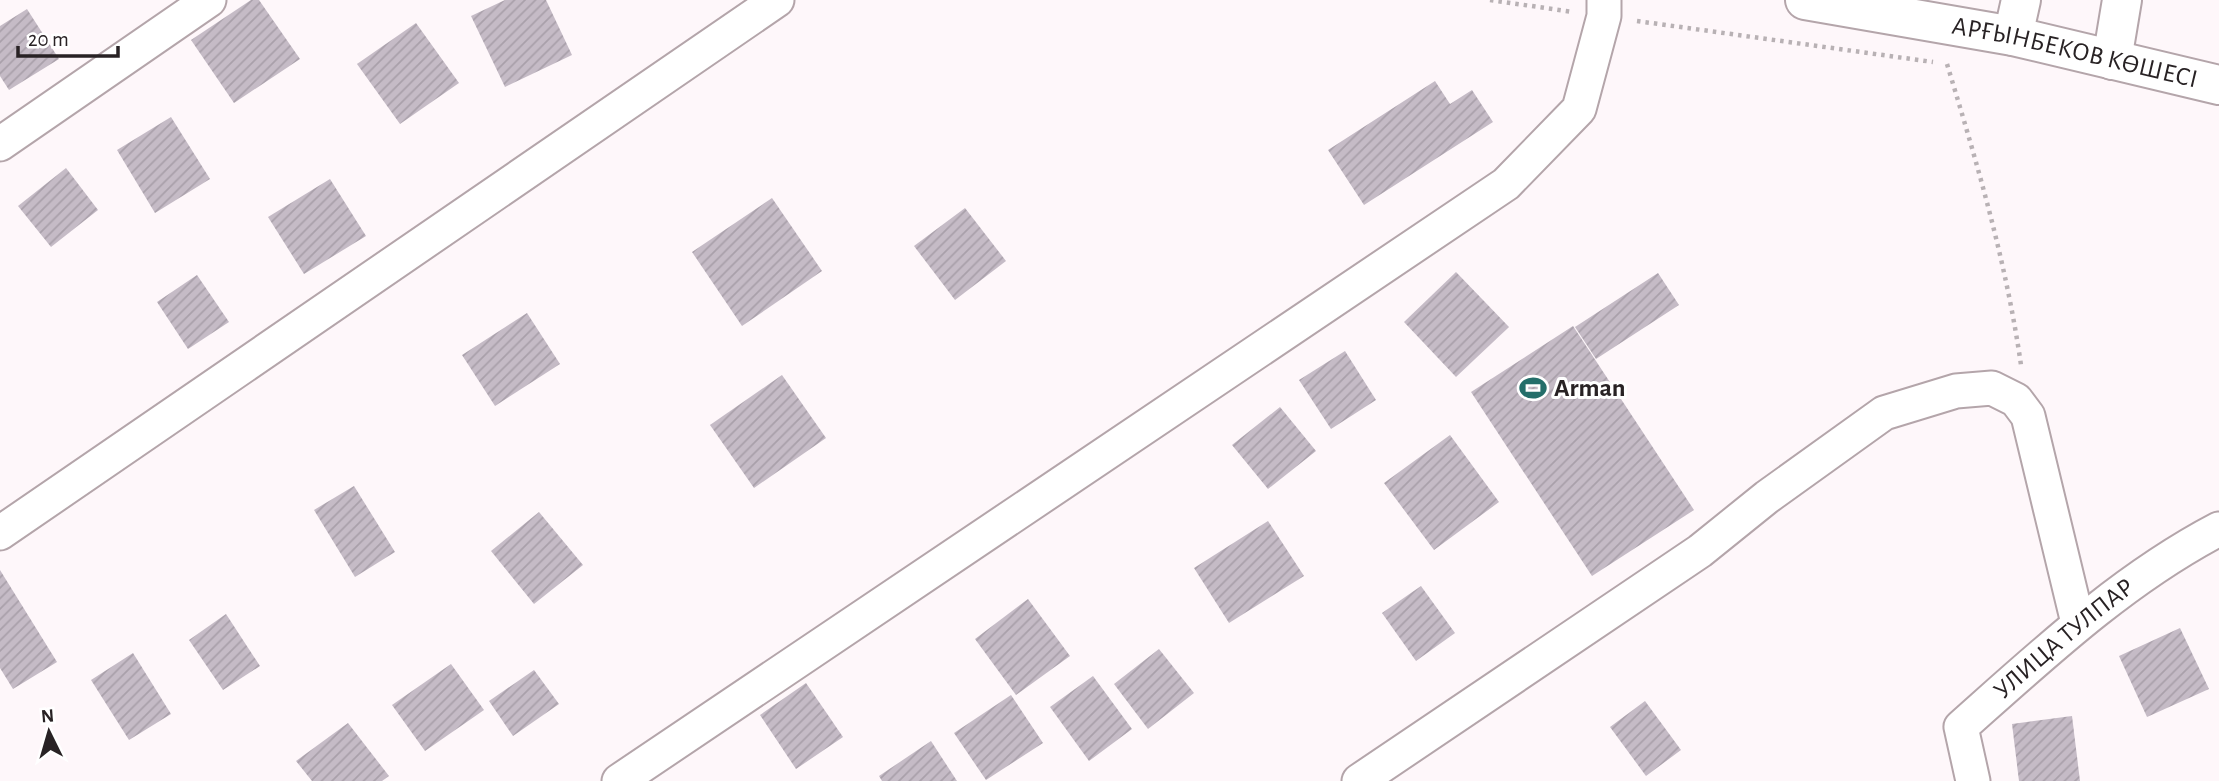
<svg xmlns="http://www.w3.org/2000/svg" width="2219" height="781" font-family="'Alegreya Sans',sans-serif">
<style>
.building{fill:url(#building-hatch)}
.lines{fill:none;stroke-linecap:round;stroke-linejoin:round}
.minor-casing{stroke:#b4a5aa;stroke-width:37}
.secondary-casing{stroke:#b4a5aa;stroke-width:42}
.primary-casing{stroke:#b4a5aa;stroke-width:42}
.path{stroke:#b8b1b4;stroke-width:4.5;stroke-dasharray:3.5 5;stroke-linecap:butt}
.minor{stroke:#fff;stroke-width:33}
.secondary{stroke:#fff;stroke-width:38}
.primary{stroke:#fff;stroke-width:38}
.labels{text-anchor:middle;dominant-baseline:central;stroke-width:6;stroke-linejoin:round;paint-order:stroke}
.street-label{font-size:26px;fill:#282224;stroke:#fff}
.poi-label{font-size:26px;font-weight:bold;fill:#282224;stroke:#fff;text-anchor:start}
</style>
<defs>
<pattern id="building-hatch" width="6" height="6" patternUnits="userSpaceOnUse" patternTransform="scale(1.75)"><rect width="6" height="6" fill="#c5bbc6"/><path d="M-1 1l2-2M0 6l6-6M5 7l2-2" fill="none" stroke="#a9a0aa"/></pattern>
</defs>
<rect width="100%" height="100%" fill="#fef7fa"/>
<g class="building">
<path d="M251 0H259L300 59 234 103 191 40Z"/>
<path d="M505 0H546L572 55 505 87 471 16Z"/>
<path d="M27 9 59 59 9 90 0 76V26Z"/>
<path d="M416 23 459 83 400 124 357 64Z"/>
<path d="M1435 81 1450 104 1472 90 1493 122 1364 205 1328 150Z"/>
<path d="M171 117 210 179 155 213 117 150Z"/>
<path d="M66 168 98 210 51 247 18 206Z"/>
<path d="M330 179 366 236 304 274 268 217Z"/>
<path d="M772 198 822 271 742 326 692 252Z"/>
<path d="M965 208 1006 261 955 300 914 246Z"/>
<path d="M1456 272 1509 327 1456 377 1404 322Z"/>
<path d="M1658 273 1679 305 1596 359 1575 327Z"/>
<path d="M197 275 229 322 188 349 157 302Z"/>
<path d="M527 313 560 364 495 406 462 355Z"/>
<path d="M1573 326 1694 510 1592 576 1471 392Z"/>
<path d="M1345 351 1376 400 1331 429 1299 380Z"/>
<path d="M782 375 826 438 754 488 710 425Z"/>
<path d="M1280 407 1316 451 1268 489 1232 445Z"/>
<path d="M1450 435 1499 502 1434 550 1384 483Z"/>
<path d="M354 486 395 552 355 577 314 510Z"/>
<path d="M539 512 583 565 534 604 491 551Z"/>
<path d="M1268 521 1304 576 1229 623 1194 568Z"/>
<path d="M0 570 57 662 13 689 0 668Z"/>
<path d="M1421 586 1455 633 1416 661 1382 613Z"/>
<path d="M1028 599 1070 656 1016 695 975 639Z"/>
<path d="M226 614 260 666 223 690 189 640Z"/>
<path d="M2180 628 2209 689 2147 717 2119 656Z"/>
<path d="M1159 649 1194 693 1148 729 1114 684Z"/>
<path d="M133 653 171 714 129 740 91 680Z"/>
<path d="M451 664 484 710 425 751 392 705Z"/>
<path d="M534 670 559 704 513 736 489 701Z"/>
<path d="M1093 676 1132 729 1089 761 1050 707Z"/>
<path d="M806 683 843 737 796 769 760 715Z"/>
<path d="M1011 695 1043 743 986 780 954 733Z"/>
<path d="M1645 701 1681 750 1646 776 1610 727Z"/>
<path d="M2072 716 2080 781H2019L2012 724Z"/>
<path d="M348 723 389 776 382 781H312L296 761Z"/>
<path d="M931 741 957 781H882L879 776Z"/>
</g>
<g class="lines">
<defs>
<g id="minor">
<path d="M0 144 209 0"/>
<path d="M0 533 777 0"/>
<path d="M619 781 1506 184 1579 109 1604 16V0"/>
<path d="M1359 781 1700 551 1767 497 1884 413 1956 391 1992 388 2016 400 2028 416 2078 623"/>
<path id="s1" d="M1973 781 1961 727C2042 655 2123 579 2219 529"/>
</g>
<g id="secondary">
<path d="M2013 36 2021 0"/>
<path d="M2112 60 2122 0"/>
</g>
<g id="primary">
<path id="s2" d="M1805 0 2013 36 2219 85"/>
</g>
</defs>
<use href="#minor" class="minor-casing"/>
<use href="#secondary" class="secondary-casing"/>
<use href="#primary" class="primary-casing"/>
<g class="path">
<path d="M1490 0 1573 12"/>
<path d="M1637 21 1933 62"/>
<path d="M1947 64C1977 163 2006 261 2021 365"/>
</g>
<use href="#minor" class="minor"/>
<use href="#secondary" class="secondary"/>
<use href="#primary" class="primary"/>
</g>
<defs>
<symbol id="stadium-bare" viewBox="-9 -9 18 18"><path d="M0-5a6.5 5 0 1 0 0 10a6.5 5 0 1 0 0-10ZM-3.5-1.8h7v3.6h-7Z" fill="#246e6a" stroke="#fff" stroke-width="2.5" paint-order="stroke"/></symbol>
</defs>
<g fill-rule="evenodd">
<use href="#stadium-bare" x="1514" y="369" width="38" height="38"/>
</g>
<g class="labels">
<g class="street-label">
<text stroke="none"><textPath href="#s2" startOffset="275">АРҒЫНБЕКОВ КӨШЕСІ</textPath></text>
<text stroke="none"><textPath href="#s1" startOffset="191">УЛИЦА ТУЛПАР</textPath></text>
</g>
<g class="poi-label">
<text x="1554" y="388">Arman</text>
</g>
</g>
<g transform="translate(49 732) rotate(355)" stroke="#ffffff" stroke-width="5" paint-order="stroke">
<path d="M0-5L12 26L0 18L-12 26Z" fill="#282224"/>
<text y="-10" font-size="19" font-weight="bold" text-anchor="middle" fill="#282224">N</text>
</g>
<path d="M18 46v10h100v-10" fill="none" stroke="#282224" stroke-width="3.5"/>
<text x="28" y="46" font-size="21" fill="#282224" stroke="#ffffff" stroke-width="5" paint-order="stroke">20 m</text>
</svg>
